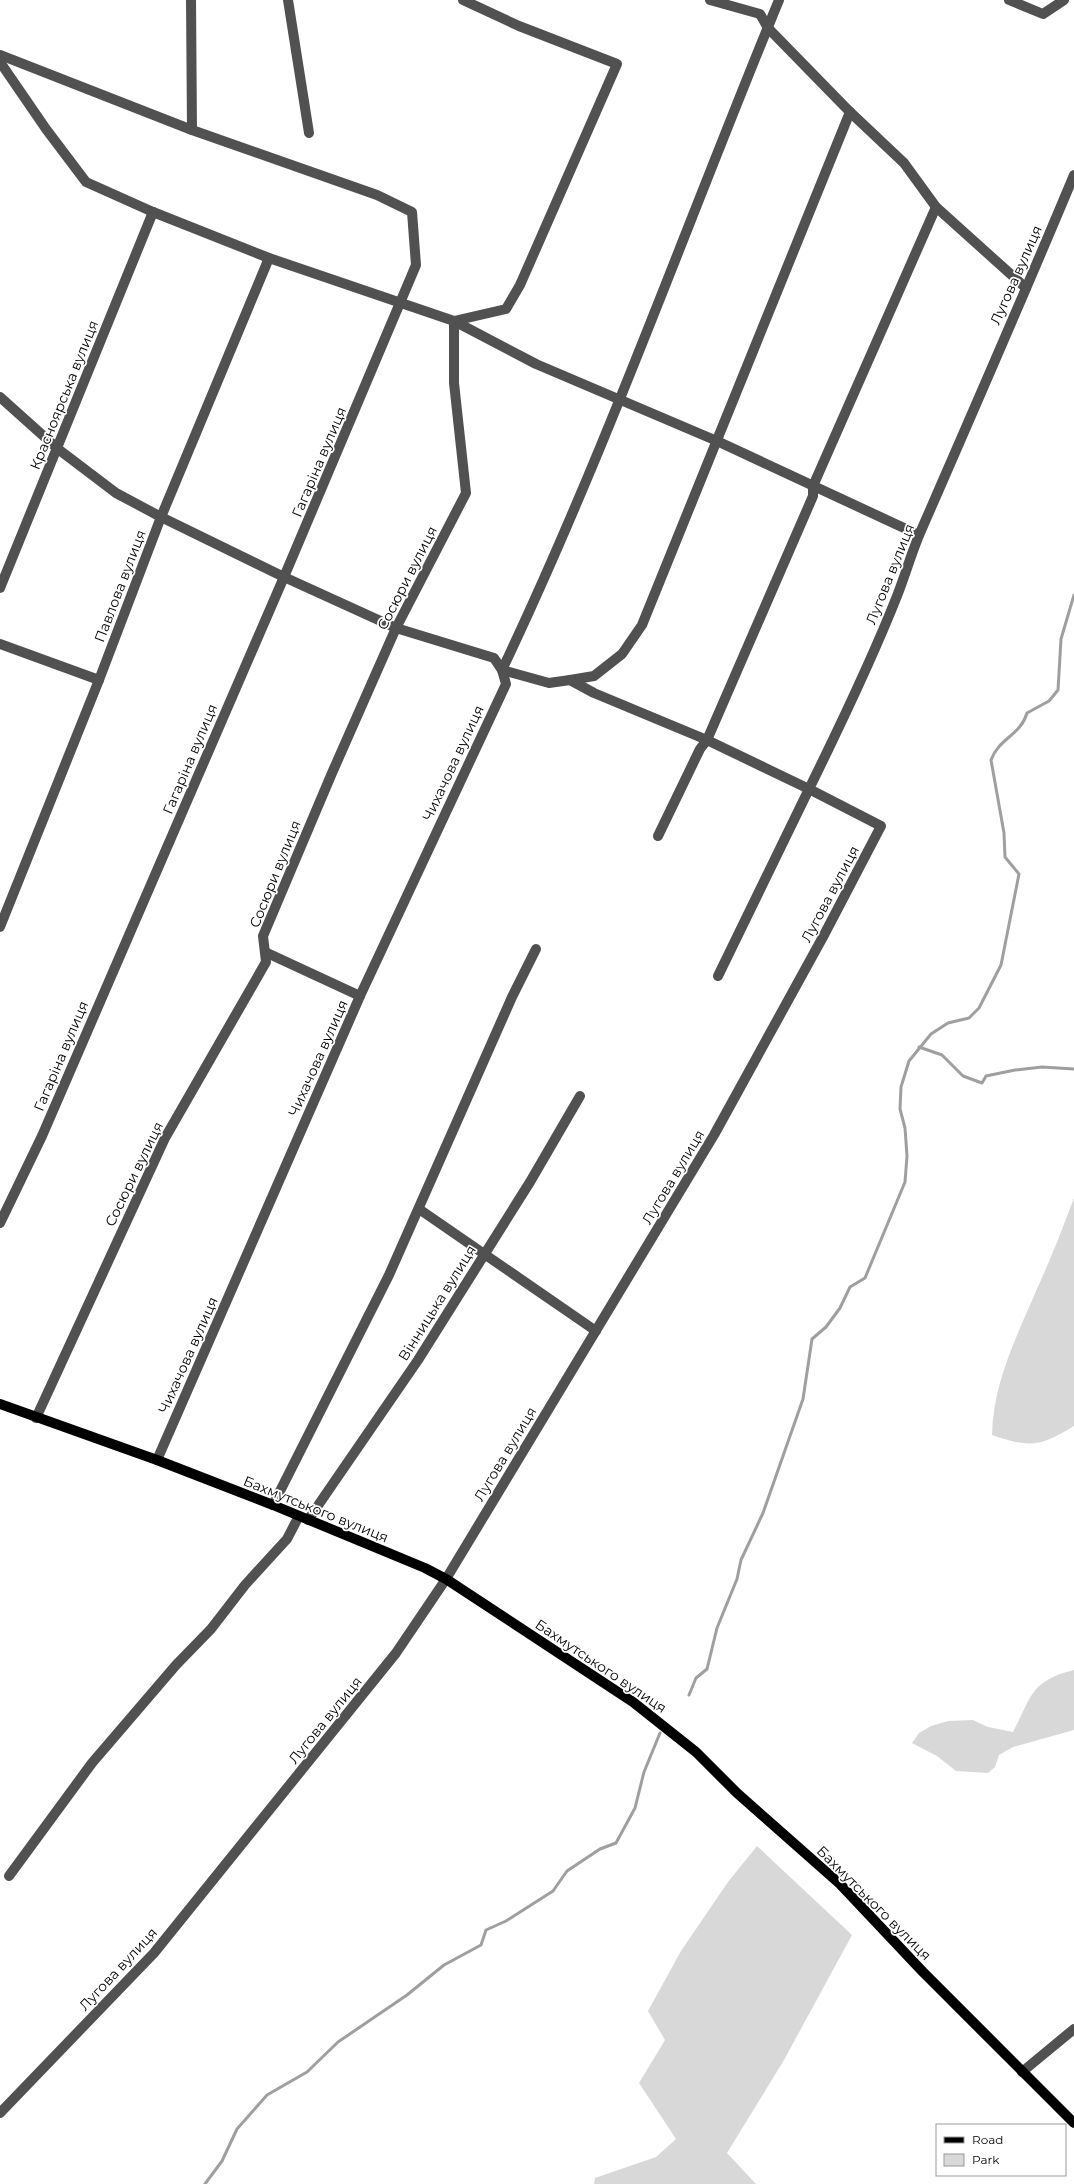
<svg xmlns="http://www.w3.org/2000/svg" width="1074" height="2184" font-family="Montserrat,sans-serif">
<style>
.green{fill:#d8d8d8}
.lines{fill:none;stroke-linecap:round;stroke-linejoin:round}
.stream{stroke:#9f9f9f;stroke-width:3}
.minor{stroke:#515151;stroke-width:10}
.major{stroke:#000;stroke-width:10}
.labels{text-anchor:middle;dominant-baseline:central;stroke-width:3.5;stroke-linejoin:round;paint-order:stroke}
.street-label{font-size:14px;fill:#000;stroke:#fff}
</style>
<rect width="100%" height="100%" fill="#fff"/>
<g class="green">
<path d="M1074 1198V1426C1040 1447 1029 1448 992 1435 993 1383 1016 1338 1036 1291 1050 1261 1062 1230 1074 1198Z"/>
<path d="M1074 1670V1730L1013 1747 999 1755 995 1767 988 1773 956 1771 937 1756 912 1743 919 1733 931 1726 948 1721 973 1720 988 1727 1013 1732C1032 1696 1030 1681 1074 1670Z"/>
<path d="M757 1846 852 1935 784 2060 727 2153 756 2184H594L595 2178 656 2157 676 2139 639 2083 665 2040 648 2011 681 1951 728 1882Z"/>
</g>
<g class="lines">
<g class="stream">
<path d="M919 1047 942 1055 963 1076 982 1083 986 1076 1015 1070 1042 1067 1074 1069"/>
<path d="M689 1695 696 1678 707 1669 717 1628 737 1579 741 1560 763 1513 803 1399 812 1339 826 1327 840 1308 850 1287 865 1278 905 1182 907 1156 905 1128 900 1109 901 1087 909 1061 931 1034 948 1023 969 1018 979 1008 1001 965 1019 874 1005 857 1004 833 991 760C999 738 1021 735 1027 713L1049 701 1058 690 1061 639 1074 595"/>
<path d="M205 2184 222 2161 237 2129 267 2095 307 2072 338 2042 407 1995 444 1965 481 1945 486 1930 506 1921 553 1891 567 1871 600 1849 616 1843 635 1808 644 1772 660 1733"/>
</g>
<g class="minor">
<path d="M191 0 192 130"/>
<path d="M288 0 309 133"/>
<path d="M710 0 760 14 768 28 850 112 904 163 936 207 1026 288"/>
<path d="M1009 0 1043 14 1064 0"/>
<path d="M0 55 192 130 377 195 412 212 416 265 284 577 42 1136 0 1223"/>
<path d="M0 62 46 129 86 182 153 212 269 258 454 321 536 364 717 441 919 535"/>
<path d="M0 397 58 449 116 493 161 517 284 577 396 628 494 658 502 670 549 683 570 680 594 693 707 740 809 789 718 976"/>
<path d="M0 588 153 212"/>
<path d="M0 644 99 680"/>
<path d="M570 680 594 676 622 654 642 625 850 112"/>
<path d="M658 836 700 749 707 740 813 496V486L936 207"/>
<path d="M0 927 99 680 161 517 269 258"/>
<path d="M265 952 360 996"/>
<path d="M419 1209 596 1331"/>
<path d="M36 1418 165 1138 266 962 263 936 332 773 396 628 466 493 454 383V321L506 309 520 285 617 64 519 26 463 0"/>
<path d="M157 1460 360 996 506 684 502 670C606 451 687 223 779 0"/>
<path d="M273 1505 389 1275 512 997 536 949"/>
<path d="M308 1520 418 1360 530 1182 580 1096"/>
<path d="M9 1876 92 1763 176 1665 211 1629 245 1585 287 1539 299 1516"/>
<path d="M1022 2072 1074 2029"/>
<path d="M0 2113 154 1953 396 1653 446 1579 714 1135 824 935 881 826 809 789C840 726 871 662 897 596 905 576 911 554 920 533 972 414 1024 295 1074 175"/>
</g>
<path class="major" d="M0 1404 157 1460 273 1505 425 1568 446 1579 633 1702 696 1752 737 1793 840 1884 923 1972 1074 2123"/>
</g>
<g class="labels">
<g class="street-label">
<text transform="translate(1016 275) rotate(-66)">Лугова вулиця</text>
<text transform="translate(64 395) rotate(-68)">Красноярська вулиця</text>
<text transform="translate(319 462) rotate(-67)">Гагаріна вулиця</text>
<text transform="translate(890 574) rotate(-68)">Лугова вулиця</text>
<text transform="translate(407 578) rotate(-63)">Сосюри вулиця</text>
<text transform="translate(120 586) rotate(-69)">Павлова вулиця</text>
<text transform="translate(190 759) rotate(-67)">Гагаріна вулиця</text>
<text transform="translate(453 763) rotate(-65)">Чихачова вулиця</text>
<text transform="translate(275 874) rotate(-68)">Сосюри вулиця</text>
<text transform="translate(830 894) rotate(-62)">Лугова вулиця</text>
<text transform="translate(61 1056) rotate(-67)">Гагаріна вулиця</text>
<text transform="translate(318 1058) rotate(-66)">Чихачова вулиця</text>
<text transform="translate(134 1174) rotate(-64)">Сосюри вулиця</text>
<text transform="translate(673 1177) rotate(-59)">Лугова вулиця</text>
<text transform="translate(437 1303) rotate(-58)">Вінницька вулиця</text>
<text transform="translate(188 1355) rotate(-66)">Чихачова вулиця</text>
<text transform="translate(505 1454) rotate(-59)">Лугова вулиця</text>
<text transform="translate(316 1509) rotate(22)">Бахмутського вулиця</text>
<text transform="translate(601 1666) rotate(34)">Бахмутського вулиця</text>
<text transform="translate(325 1720) rotate(-51)">Лугова вулиця</text>
<text transform="translate(874 1903) rotate(45)">Бахмутського вулиця</text>
<text transform="translate(118 1969) rotate(-47)">Лугова вулиця</text>
</g>
</g>
<rect x="936" y="2124" width="130" height="52" fill="#ffffff" stroke="#999999"/>
<rect x="944" y="2137" width="20" height="6" fill="#000000" stroke="#999999"/>
<text x="972" y="2144" font-size="12" fill="#000000">Road</text>
<rect x="944" y="2154" width="20" height="12" fill="#d8d8d8" stroke="#999999"/>
<text x="972" y="2164" font-size="12" fill="#000000">Park</text>
</svg>
